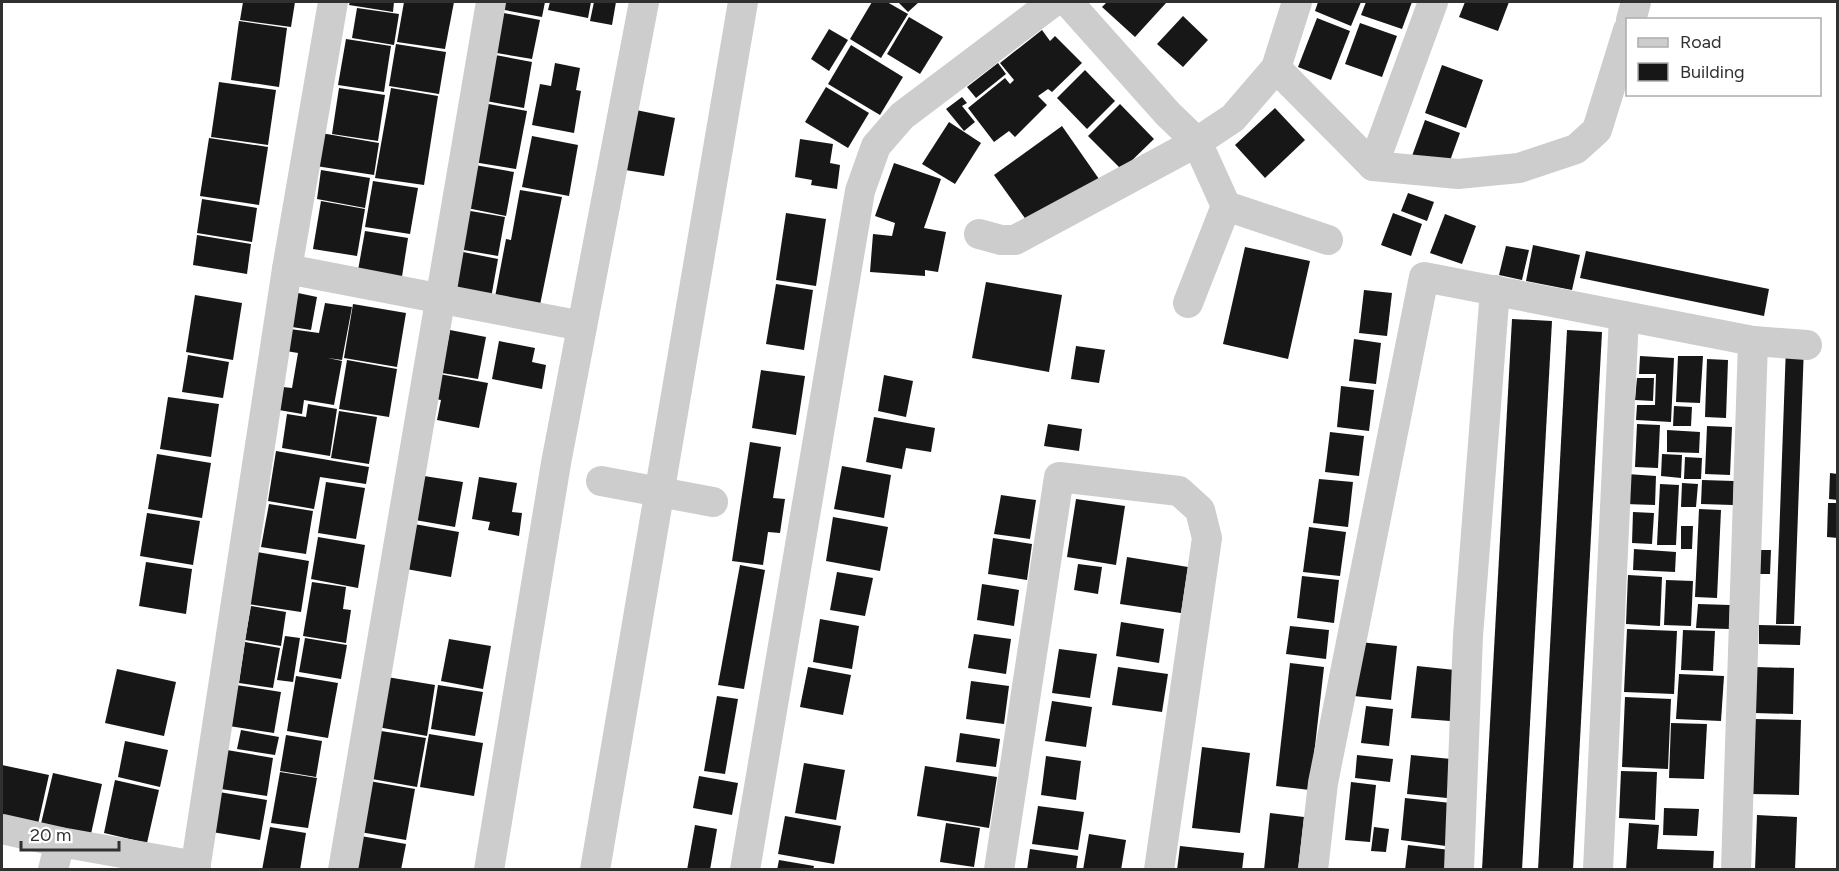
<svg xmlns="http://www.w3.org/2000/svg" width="1839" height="871" font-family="Figtree,sans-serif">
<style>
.building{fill:#171717}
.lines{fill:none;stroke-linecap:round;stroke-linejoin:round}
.minor{stroke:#cdcdcd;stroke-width:30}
</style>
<rect width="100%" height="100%" fill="#fff"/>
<g class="building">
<path d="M243 2H295L291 27 240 20Z"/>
<path d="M350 2H394L393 12 349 5Z"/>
<path d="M404 2H454L445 49 397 42Z"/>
<path d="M495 2H545L542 17 494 8Z"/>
<path d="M550 2H591L588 18 548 10Z"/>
<path d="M594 2H616L612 25 590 21Z"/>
<path d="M872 2H887L908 14 881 58 850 39Z"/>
<path d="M898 2H919L908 12Z"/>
<path d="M1107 2H1164L1166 3 1135 37 1102 7Z"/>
<path d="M1318 2H1361L1351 26 1315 11Z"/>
<path d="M1366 2H1412L1402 29 1361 15Z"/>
<path d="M1465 2H1509L1498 31 1459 17Z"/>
<path d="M357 8 399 14 394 45 352 38Z"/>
<path d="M499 12 540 20 532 59 491 52Z"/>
<path d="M1183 16 1208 40 1183 67 1157 44Z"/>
<path d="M909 17 943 37 920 74 887 54Z"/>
<path d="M1317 18 1350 31 1331 80 1298 67Z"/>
<path d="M239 21 287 28 279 87 231 80Z"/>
<path d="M1360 23 1397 36 1382 77 1345 64Z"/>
<path d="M829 29 848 40 829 71 811 59Z"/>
<path d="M1042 30 1050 41 1055 36 1082 63 1052 92 1048 89 1038 96 1047 105 1015 137 1009 131 994 142 968 108 1005 78 1010 84 1014 80 1000 63Z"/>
<path d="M346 39 391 46 384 92 338 85Z"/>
<path d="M396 44 446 52 439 94 389 86Z"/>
<path d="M851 45 903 77 880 115 828 84Z"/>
<path d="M490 54 532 62 524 108 481 100Z"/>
<path d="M555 63 580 68 576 90 581 91 574 133 532 125 540 84 551 86Z"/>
<path d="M998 63 1006 74 976 98 967 87Z"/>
<path d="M1442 65 1483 80 1466 128 1425 113Z"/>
<path d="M1085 70 1115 101 1087 129 1057 98Z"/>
<path d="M219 82 276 90 268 145 211 137Z"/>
<path d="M826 87 869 113 848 148 805 122Z"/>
<path d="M339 88 385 95 378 141 332 134Z"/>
<path d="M391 88 438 96 424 185 375 178Z"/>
<path d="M962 97 967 103 962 106 975 122 964 131 946 109Z"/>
<path d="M478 102 527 111 516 169 467 161Z"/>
<path d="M1120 104 1154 139 1122 170 1088 136Z"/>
<path d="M1275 108 1305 140 1265 178 1235 145Z"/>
<path d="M636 110 675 118 664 176 625 170Z"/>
<path d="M1425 120 1460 133 1447 169 1412 156Z"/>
<path d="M949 122 981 143 955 184 922 164Z"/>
<path d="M1062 126 1099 179 1032 228 994 175Z"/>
<path d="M321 133 379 143 374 175 316 166Z"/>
<path d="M532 136 578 145 569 196 522 187Z"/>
<path d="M209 138 268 147 259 205 200 196Z"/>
<path d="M800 139 833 144 830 163 840 165 837 189 811 185 812 180 795 177Z"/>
<path d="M894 163 941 179 924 228 946 232 938 272 925 270V276L870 272 873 234 892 236 895 223 875 216Z"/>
<path d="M475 165 514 172 506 216 467 208Z"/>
<path d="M321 170 370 178 365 208 317 199Z"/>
<path d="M373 181 418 188 410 234 365 227Z"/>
<path d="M520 190 562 197 540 305 495 297 506 239 511 240Z"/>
<path d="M1408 193 1434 202 1427 221 1401 211Z"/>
<path d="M202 199 257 208 252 242 197 233Z"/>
<path d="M321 201 365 209 357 256 313 249Z"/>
<path d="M465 210 505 217 498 256 458 249Z"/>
<path d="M786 213 826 219 816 286 776 280Z"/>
<path d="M1393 213 1422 224 1411 256 1381 245Z"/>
<path d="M1445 214 1476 226 1462 264 1430 253Z"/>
<path d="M365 231 408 238 401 283 357 276Z"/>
<path d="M197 235 251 244 247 274 193 265Z"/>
<path d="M1533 245 1580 255 1572 290 1526 281Z"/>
<path d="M1506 246 1529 250 1522 280 1499 275Z"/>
<path d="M1245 247 1310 261 1288 359 1223 344Z"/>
<path d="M458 251 498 259 491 298 450 290Z"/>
<path d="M1586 251 1769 289 1764 316 1580 278Z"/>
<path d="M986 282 1062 295 1049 372 972 358Z"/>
<path d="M776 284 813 290 804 350 766 344Z"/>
<path d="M1364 290 1392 293 1387 336 1359 333Z"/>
<path d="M298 293 317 297 311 330 292 327Z"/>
<path d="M195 295 242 303 233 360 186 352Z"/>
<path d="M325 303 352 307 342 360 328 358 342 361 334 405 304 400 302 414 279 410 283 387 292 388 298 353 286 351 290 329 319 333Z"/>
<path d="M353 304 406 313 397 367 344 358Z"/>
<path d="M1512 319 1552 321 1522 870H1482Z"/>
<path d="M450 330 486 337 478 379 442 373Z"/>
<path d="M1567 330 1602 332 1573 870H1538Z"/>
<path d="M1354 339 1381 343 1376 384 1349 381Z"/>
<path d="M499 341 535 348 532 362 546 365 542 389 492 379Z"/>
<path d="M1076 346 1105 350 1099 383 1071 379Z"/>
<path d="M1786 346H1804L1794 624H1776Z"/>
<path d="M188 355 229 362 223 398 182 392Z"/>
<path d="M1640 356 1674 358 1671 422 1636 420 1637 405H1655L1656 374H1639Z"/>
<path d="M1678 356H1703L1700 403 1676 402Z"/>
<path d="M1707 359 1728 360 1726 418 1705 417Z"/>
<path d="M347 360 397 369 389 417 339 409Z"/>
<path d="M761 370 805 376 796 435 752 428Z"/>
<path d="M434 373 488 383 479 428 437 420 441 400 429 398Z"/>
<path d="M884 375 913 381 906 417 878 411Z"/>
<path d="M1637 378H1654L1653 401 1635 400Z"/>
<path d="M1341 386 1374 390 1369 431 1337 427Z"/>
<path d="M168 397 219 404 211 457 160 449Z"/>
<path d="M308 404 337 409 330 456 282 448 287 414 306 417Z"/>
<path d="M1674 406 1692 407 1691 426H1673Z"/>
<path d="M339 411 377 417 369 464 331 458Z"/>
<path d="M874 417 935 428 931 452 906 448 902 469 866 462Z"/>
<path d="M1048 424 1082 429 1079 451 1044 446Z"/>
<path d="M1637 424 1660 425 1658 468 1635 467Z"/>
<path d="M1707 426 1732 427 1730 475 1705 474Z"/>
<path d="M1667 430 1700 432 1699 453 1667 452Z"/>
<path d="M1330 432 1364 436 1359 476 1325 472Z"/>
<path d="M750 442 781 447 773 498 785 499 780 533 768 532 763 565 732 561Z"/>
<path d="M276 451 369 467 366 484 320 477 314 509 268 501Z"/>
<path d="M157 454 211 463 202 518 148 509Z"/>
<path d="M1662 454 1682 455 1681 478 1661 476Z"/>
<path d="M1685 457 1702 458 1701 479H1684Z"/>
<path d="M842 466 891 475 884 518 834 509Z"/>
<path d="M1830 473 1838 474V500L1829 499Z"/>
<path d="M1627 474 1656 476 1655 505 1625 504Z"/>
<path d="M424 476 463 482 455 527 415 520Z"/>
<path d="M479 477 517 483 512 512 522 513 519 536 488 530 490 522 472 519Z"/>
<path d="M1319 479 1353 482 1348 527 1313 523Z"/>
<path d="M1702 480 1734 481 1733 505 1701 504Z"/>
<path d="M326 482 365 488 356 539 318 533Z"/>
<path d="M1682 483 1698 484 1696 507H1681Z"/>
<path d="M1660 484 1679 485 1676 545H1657Z"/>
<path d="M1001 495 1036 500 1030 539 994 534Z"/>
<path d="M1076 499 1125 506 1116 565 1067 557Z"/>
<path d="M1828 503H1838V538L1827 537Z"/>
<path d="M269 504 313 511 306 554 261 547Z"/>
<path d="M1699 509 1721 510 1717 598 1695 597Z"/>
<path d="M1633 512 1654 513 1652 544 1632 543Z"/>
<path d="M147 513 200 521 193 565 140 556Z"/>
<path d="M833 517 888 527 880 571 826 561Z"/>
<path d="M403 522 459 532 451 577 395 567Z"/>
<path d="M1681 526H1693L1692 549H1681Z"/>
<path d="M1309 527 1346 532 1340 576 1303 572Z"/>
<path d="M318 537 365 545 358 588 311 579Z"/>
<path d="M993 538 1032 544 1027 580 988 574Z"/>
<path d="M1634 549 1676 552 1675 572 1633 570Z"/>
<path d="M1752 550H1771L1770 574H1751Z"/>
<path d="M257 552 309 561 301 612 248 604Z"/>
<path d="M1127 557 1188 567 1181 613 1120 604Z"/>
<path d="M146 562 192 569 186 614 139 606Z"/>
<path d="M1078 564 1102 567 1098 594 1074 590Z"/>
<path d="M740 565 765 570 744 689 718 685Z"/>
<path d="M837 572 873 578 865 616 830 610Z"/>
<path d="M1628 575 1662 577 1660 626 1626 624Z"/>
<path d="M1302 576 1339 580 1334 623 1297 618Z"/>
<path d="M1666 580 1693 581 1691 626 1664 625Z"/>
<path d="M312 582 346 587 343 609 351 610 346 643 303 636Z"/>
<path d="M982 584 1019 590 1014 626 977 620Z"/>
<path d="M1698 604 1730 605 1729 629 1696 628Z"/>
<path d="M251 606 286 612 281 646 245 640Z"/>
<path d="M820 619 859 626 852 669 813 662Z"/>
<path d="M1121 622 1164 629 1159 663 1116 656Z"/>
<path d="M1759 625 1801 626 1800 645 1759 644Z"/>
<path d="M1290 626 1329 630 1326 659 1286 654Z"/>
<path d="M1627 629 1677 631 1674 694 1624 692Z"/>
<path d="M1683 630 1715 631 1713 671 1681 670Z"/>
<path d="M974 634 1011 639 1006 674 968 668Z"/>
<path d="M285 636 300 638 293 682 277 680Z"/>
<path d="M305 638 347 645 341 679 299 672Z"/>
<path d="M449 639 491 646 483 689 441 681Z"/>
<path d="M245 642 280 648 273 688 239 683Z"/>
<path d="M1360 642 1397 646 1391 700 1354 696Z"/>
<path d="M1059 649 1097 654 1090 698 1052 693Z"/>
<path d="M1290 663 1324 667 1310 790 1276 786Z"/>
<path d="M1417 666 1455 670 1450 721 1411 718Z"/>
<path d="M808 667 851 675 843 715 800 707Z"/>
<path d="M1118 667 1168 674 1162 712 1112 705Z"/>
<path d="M1756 667 1794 668 1793 714 1754 713Z"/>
<path d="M117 669 176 682 164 736 105 723Z"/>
<path d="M1679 674 1724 676 1721 721 1676 719Z"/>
<path d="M296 676 338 683 328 738 287 731Z"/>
<path d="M381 676 435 685 427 736 372 726Z"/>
<path d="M971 681 1009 686 1004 724 966 719Z"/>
<path d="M236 685 281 692 274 733 229 726Z"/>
<path d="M438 685 483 692 475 736 431 729Z"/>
<path d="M717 696 738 699 725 774 704 771Z"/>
<path d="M1625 697 1671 699 1668 769 1622 767Z"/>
<path d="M1052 701 1092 707 1086 747 1045 741Z"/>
<path d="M1366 706 1393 709 1389 746 1361 743Z"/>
<path d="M1753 719 1801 720 1799 795 1751 794Z"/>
<path d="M1671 723 1707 724 1704 779 1669 778Z"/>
<path d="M241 730 279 737 275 755 237 749Z"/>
<path d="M381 731 426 738 417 787 372 779Z"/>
<path d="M960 733 1000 739 996 767 956 762Z"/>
<path d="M429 734 483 743 474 796 420 787Z"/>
<path d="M286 735 322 741 316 777 280 771Z"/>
<path d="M125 741 168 750 160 787 118 777Z"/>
<path d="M1202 747 1250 753 1240 833 1192 828Z"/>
<path d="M227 750 273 758 267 796 221 789Z"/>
<path d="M1357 755 1393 759 1390 782 1355 778Z"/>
<path d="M1411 755 1451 759 1447 798 1407 794Z"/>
<path d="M1046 756 1081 761 1076 800 1041 795Z"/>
<path d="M804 763 845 770 836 820 795 813Z"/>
<path d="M2 765 49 775 36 833 2 826Z"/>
<path d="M925 766 997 777 989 828 917 816Z"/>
<path d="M1621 771 1657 772 1655 820 1619 818Z"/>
<path d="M280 772 317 778 308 828 271 823Z"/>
<path d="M53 773 102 784 89 843 39 832Z"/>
<path d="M699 776 738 783 732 815 693 808Z"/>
<path d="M115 780 159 790 147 843 104 833Z"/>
<path d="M369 781 415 789 406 840 360 832Z"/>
<path d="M1351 782 1376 785 1370 842 1345 840Z"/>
<path d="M219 792 267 800 260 840 212 832Z"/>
<path d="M1405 798 1451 803 1446 846 1401 840Z"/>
<path d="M1038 806 1084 812 1078 850 1032 844Z"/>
<path d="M1664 808 1699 809 1697 836 1663 835Z"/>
<path d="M1270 813 1304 817 1298 870H1264Z"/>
<path d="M1757 815 1797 817 1795 870H1755Z"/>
<path d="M785 816 841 826 834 864 778 854Z"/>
<path d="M946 823 980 828 974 867 940 862Z"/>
<path d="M1629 823 1659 825 1657 849 1714 851 1713 870H1626Z"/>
<path d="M695 825 717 829 710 870H687Z"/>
<path d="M270 827 306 833 300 870H262Z"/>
<path d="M1374 827 1389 829 1386 852 1371 851Z"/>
<path d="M1089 834 1126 840 1121 870H1083Z"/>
<path d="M361 836 406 844 401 870H355Z"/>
<path d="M1408 845 1450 850 1448 870H1405Z"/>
<path d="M1180 846 1244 853 1242 870H1177Z"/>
<path d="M1030 849 1078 856 1076 870H1027Z"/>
<path d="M779 860 814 866 813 870H777Z"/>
</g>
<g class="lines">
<g class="minor">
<path d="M1068 2 1168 114 1197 142 1226 206 1328 240"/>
<path d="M1631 20 1636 2"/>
<path d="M1276 68 1373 166 1458 174 1519 168 1576 149 1597 130 1628 30"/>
<path d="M1373 166 1433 2"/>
<path d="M979 234 1001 240H1015L1197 142 1233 118 1276 68 1297 2"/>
<path d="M287 269 582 326"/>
<path d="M1188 303 1226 206"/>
<path d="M601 481 713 502"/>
<path d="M2 829 60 842 196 866"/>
<path d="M53 870 60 842"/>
<path d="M195 870 287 269 333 2"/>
<path d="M343 870 491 2"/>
<path d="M489 870 556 463 644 2"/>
<path d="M595 870 743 2"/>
<path d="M745 870 860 191 876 146 902 116 1053 2"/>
<path d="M999 870 1059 477 1179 491 1200 510 1207 538 1159 870"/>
<path d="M1313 870 1323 783 1424 277 1753 341 1807 345"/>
<path d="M1459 870 1468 636 1495 290"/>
<path d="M1598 870 1624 316"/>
<path d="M1736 870 1753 341"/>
</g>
</g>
<rect width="1839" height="871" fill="none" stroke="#303030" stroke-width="6"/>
<rect x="1626" y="18" width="195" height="78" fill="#ffffff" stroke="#acacac" stroke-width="1.5"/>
<rect x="1638" y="38" width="30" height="9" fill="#cdcdcd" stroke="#acacac" stroke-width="1.5"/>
<text x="1680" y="48" font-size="18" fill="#303030">Road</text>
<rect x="1638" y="63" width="30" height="18" fill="#171717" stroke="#acacac" stroke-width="1.5"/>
<text x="1680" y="78" font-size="18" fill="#303030">Building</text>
<path d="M21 841v9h98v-9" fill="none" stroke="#303030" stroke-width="3"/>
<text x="30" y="841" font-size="18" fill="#303030" stroke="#ffffff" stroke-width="4.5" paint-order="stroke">20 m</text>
</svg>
